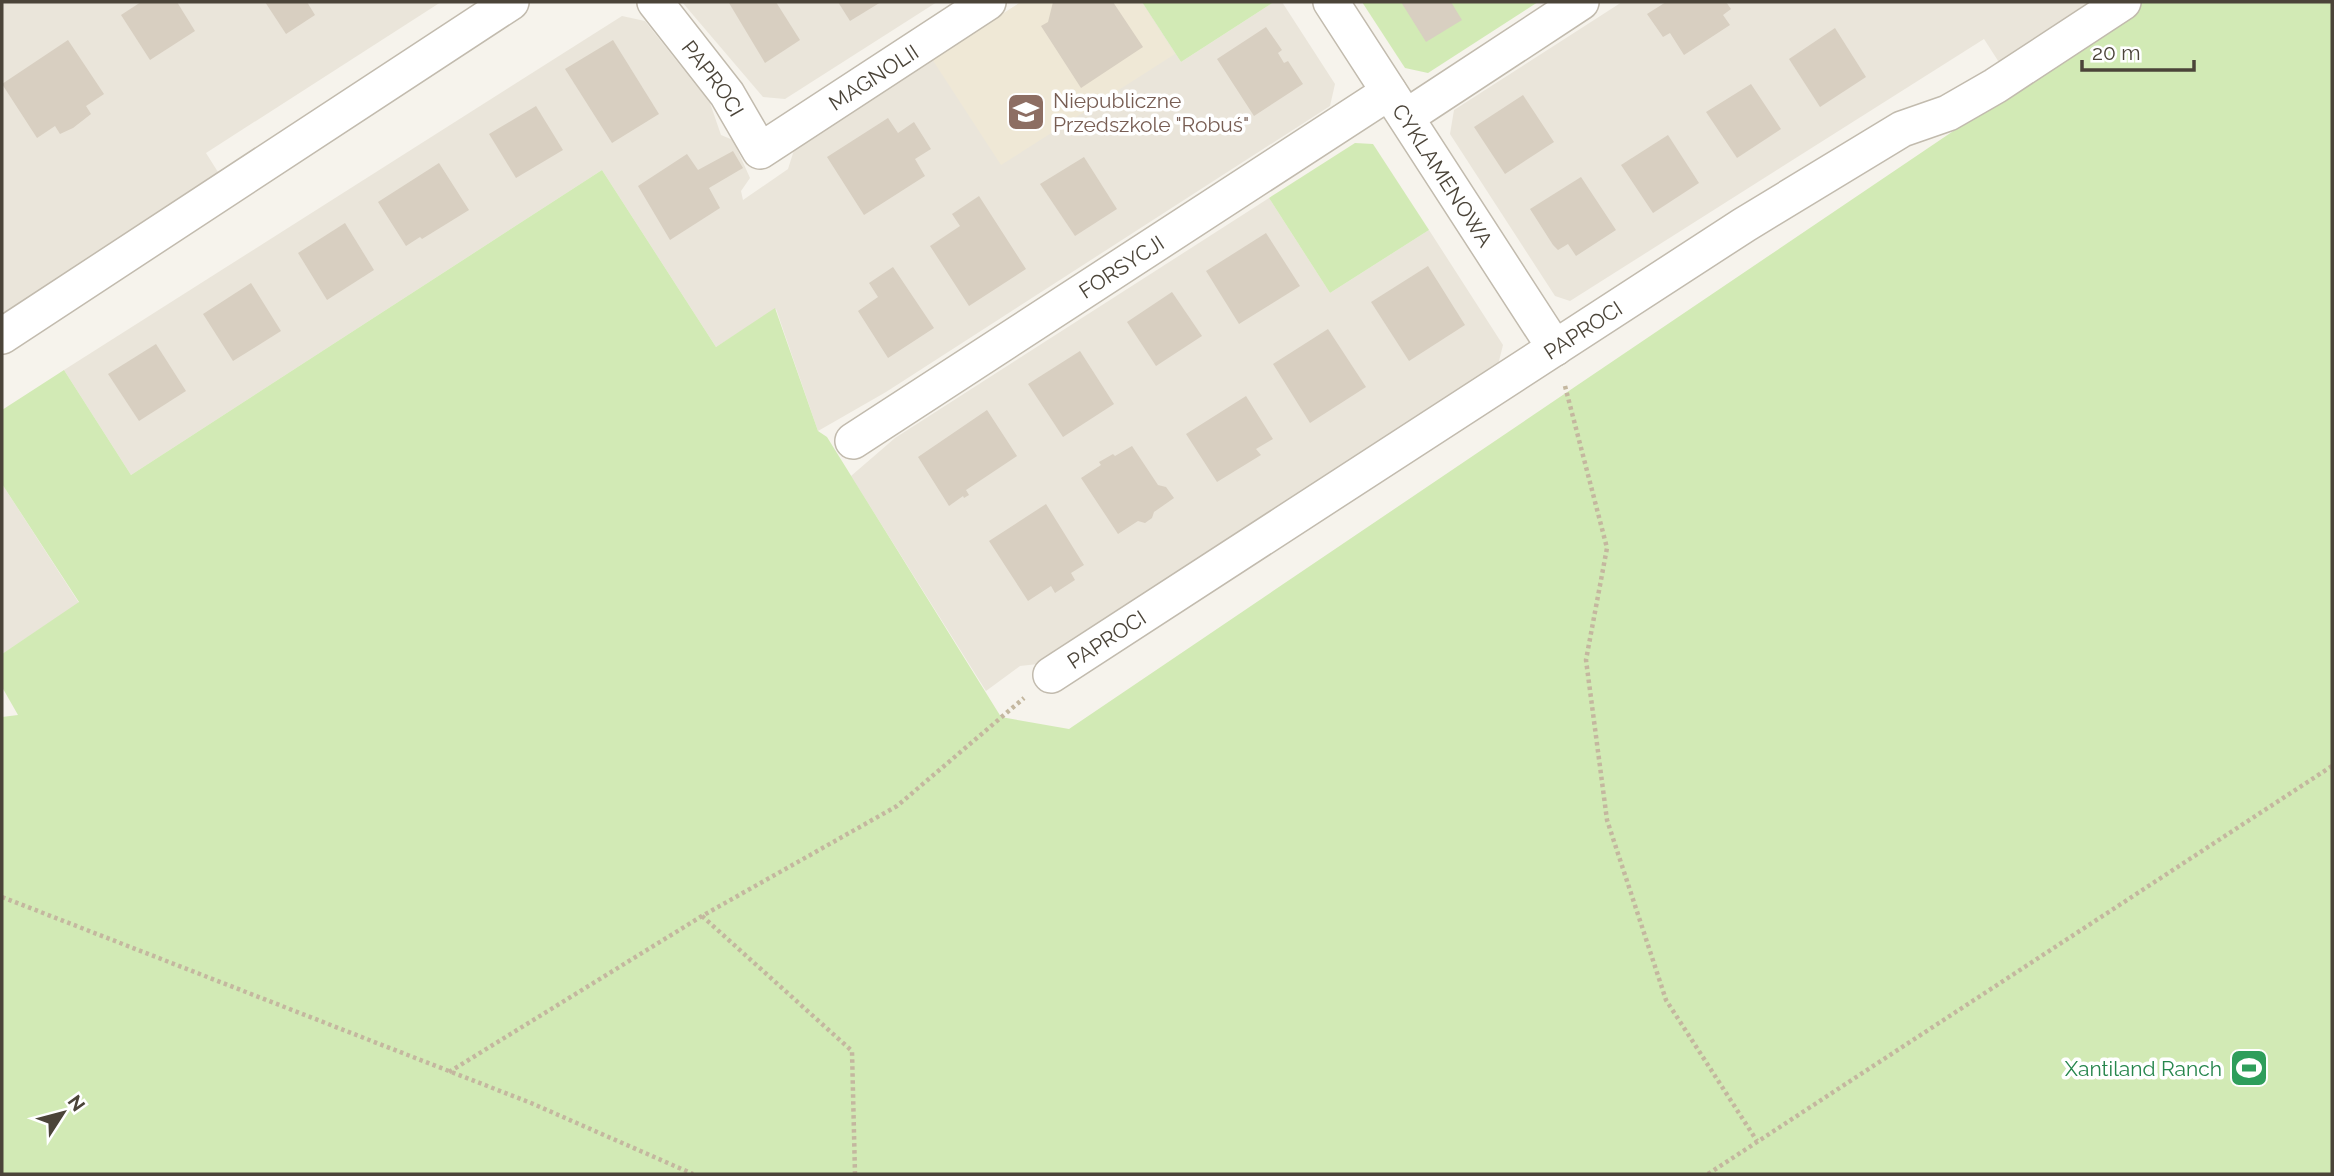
<svg xmlns="http://www.w3.org/2000/svg" width="2334" height="1176" font-family="Raleway,sans-serif">
<style>
.residential{fill:#eae5da}
.education{fill:#efe8d6}
.green{fill:#d2eab5}
.building{fill:#d8cfc1}
.lines{fill:none;stroke-linecap:round;stroke-linejoin:round}
.minor-casing{stroke:#c2bbae;stroke-width:38}
.path{stroke:#c4b79f;stroke-width:4.5;stroke-dasharray:3.5 3.5;stroke-linecap:butt}
.minor{stroke:#fff;stroke-width:35}
.labels{text-anchor:middle;dominant-baseline:central;stroke-width:7;stroke-linejoin:round;paint-order:stroke}
.street-label{font-size:21px;fill:#4b4439;stroke:#fff}
.education-label{font-size:21px;fill:#785e54;stroke:#fff;text-anchor:start}
.leisure-label{font-size:21px;fill:#27864d;stroke:#fff;text-anchor:end}
</style>
<rect width="100%" height="100%" fill="#f6f3ec"/>
<g class="residential">
<path d="M2 2H441L206 153 223 180 7 316 2 308Z"/>
<path d="M682 2H937L785 99 763 97Z"/>
<path d="M1021 2H1142L1181 62 1274 2H1282L1335 84 1330 106 886 392 818 431 776 309 716 347 602 170 131 475 64 370 622 16 645 21 710 103 721 135 733 140 750 178 741 191 743 200 788 169 795 147Z"/>
<path d="M1622 2H2109L2004 70 1984 39 1570 301 1555 296 1450 134 1454 110Z"/>
<path d="M1269 198 1330 293 1429 230 1503 345 1498 365 1038 664 1020 666 986 691 851 476 895 438Z"/>
<path d="M2 484 79 603 2 654Z"/>
</g>
<path class="education" d="M1021 2H1142L1175 54 1001 165 932 59Z"/>
<g class="green">
<path d="M1142 2H1274L1181 62Z"/>
<path d="M1362 2H1538L1428 73 1405 68Z"/>
<path d="M2144 2H2332V1174H2V717L18 715 2 687V654L79 602 2 484V410L64 370 131 475 602 170 716 347 775 308 818 431 827 437 1001 717 1069 729Z"/>
<path d="M1355 143 1373 144 1429 230 1330 293 1269 198Z"/>
</g>
<g class="building">
<path d="M141 2H177L195 31 150 60 121 15Z"/>
<path d="M265 2H307L315 15 286 34Z"/>
<path d="M731 2H776L800 40 765 63 729 3Z"/>
<path d="M838 2H881L850 21Z"/>
<path d="M1053 2H1113L1143 47 1081 88 1041 26 1048 22Z"/>
<path d="M1401 2H1451L1462 20 1426 42Z"/>
<path d="M1666 2H1726L1731 9 1723 15 1730 25 1684 55 1670 33 1663 37 1647 14Z"/>
<path d="M1266 27 1282 50 1278 53 1284 63 1288 61 1303 84 1254 116 1217 59Z"/>
<path d="M1835 28 1866 77 1820 107 1789 59Z"/>
<path d="M68 40 104 94 86 106 91 114 73 128 60 134 55 126 37 138 2 84Z"/>
<path d="M613 40 659 114 612 143 565 69Z"/>
<path d="M1751 84 1781 129 1737 158 1706 112Z"/>
<path d="M1523 95 1554 142 1505 174 1474 127Z"/>
<path d="M536 106 563 150 516 178 489 134Z"/>
<path d="M888 118 898 133 914 122 931 149 915 159 925 176 864 215 827 157Z"/>
<path d="M1668 135 1699 183 1653 213 1621 165Z"/>
<path d="M733 151 743 168 709 188 720 208 670 240 638 186 687 154 698 170Z"/>
<path d="M1084 157 1117 209 1075 236 1040 184Z"/>
<path d="M439 163 469 210 422 239 420 237 406 246 378 202Z"/>
<path d="M1581 177 1616 230 1576 256 1568 244 1558 250 1553 245 1530 209Z"/>
<path d="M979 196 1026 269 969 306 930 246 960 226 952 214Z"/>
<path d="M345 223 374 270 327 300 298 253Z"/>
<path d="M1266 233 1300 286 1239 324 1206 271Z"/>
<path d="M1428 266 1465 325 1409 361 1371 302Z"/>
<path d="M893 267 934 328 888 358 858 311 878 297 869 283Z"/>
<path d="M251 283 281 331 233 361 203 314Z"/>
<path d="M1172 292 1202 336 1156 366 1127 322Z"/>
<path d="M1328 329 1366 387 1310 423 1273 364Z"/>
<path d="M156 344 186 391 139 421 108 374Z"/>
<path d="M1080 351 1114 404 1063 437 1028 384Z"/>
<path d="M1246 396 1273 439 1256 449 1261 455 1217 482 1186 434Z"/>
<path d="M987 410 1017 456 966 490 969 495 964 498 963 496 949 506 918 457Z"/>
<path d="M1132 446 1158 485 1166 487 1174 498 1154 512 1152 518 1145 523 1138 521 1118 534 1081 478 1101 465 1099 462 1113 454 1115 456Z"/>
<path d="M1046 504 1084 565 1071 573 1075 580 1055 593 1051 586 1028 601 989 541Z"/>
</g>
<g class="lines">
<defs>
<g id="minor">
<path id="s1" d="M655 2 727 94 760 151 988 2"/>
<path id="s2" d="M1331 2 1555 348"/>
<path d="M1406 117 1581 2"/>
<path d="M2 336 511 2"/>
<path id="s3" d="M853 441 1389 92"/>
<path id="s4" d="M1051 675 1744 225 1902 129 1948 113 1995 86 2123 2"/>
</g>
</defs>
<use href="#minor" class="minor-casing"/>
<g class="path">
<path d="M1565 386 1607 548 1586 660 1607 820 1666 1000 1757 1141"/>
<path d="M2 897 531 1103 693 1174"/>
<path d="M702 916 852 1051 855 1174"/>
<path d="M449 1072 702 916 897 806 1024 698"/>
<path d="M1708 1174 2332 766"/>
</g>
<use href="#minor" class="minor"/>
</g>
<defs>
<symbol id="school-square" viewBox="-11 -11 22 22"><rect x="-9" y="-9" width="18" height="18" rx="4" fill="#8d6e63" stroke="#fff"/><path d="M0-5L7-2L0 1L-7-2ZM-4 1L0 2.5L4 1V4Q0 6-4 4Z" fill="#fff"/></symbol>
<symbol id="stadium-square" viewBox="-11 -11 22 22"><rect x="-9" y="-9" width="18" height="18" rx="4" fill="#2e9e5b" stroke="#fff"/><path d="M0-5a6.5 5 0 1 0 0 10a6.5 5 0 1 0 0-10ZM-3.5-1.8h7v3.6h-7Z" fill="#fff"/></symbol>
</defs>
<g fill-rule="evenodd">
<use href="#school-square" x="1004" y="90" width="44" height="44"/>
<use href="#stadium-square" x="2227" y="1046" width="44" height="44"/>
</g>
<g class="labels">
<g class="street-label">
<text stroke="none"><textPath href="#s1" startOffset="318">MAGNOLII</textPath></text>
<text stroke="none"><textPath href="#s1" startOffset="96">PAPROCI</textPath></text>
<text stroke="none"><textPath href="#s2" startOffset="206">CYKLAMENOWA</textPath></text>
<text stroke="none"><textPath href="#s3" startOffset="320">FORSYCJI</textPath></text>
<text stroke="none"><textPath href="#s4" startOffset="634">PAPROCI</textPath></text>
<text stroke="none"><textPath href="#s4" startOffset="66">PAPROCI</textPath></text>
</g>
<g class="education-label">
<text x="1053" y="100">Niepubliczne<tspan x="1053" dy="24">Przedszkole "Robuś"</tspan></text>
</g>
<g class="leisure-label">
<text x="2222" y="1068">Xantiland Ranch</text>
</g>
</g>
<rect width="2334" height="1176" fill="none" stroke="#4b4439" stroke-width="7"/>
<g transform="translate(63 1113) rotate(54)" stroke="#ffffff" stroke-width="5" paint-order="stroke">
<path d="M0-5L12 26L0 18L-12 26Z" fill="#4b4439"/>
<text y="-10" font-size="19" font-weight="bold" text-anchor="middle" fill="#4b4439">N</text>
</g>
<path d="M2082 60v10h112v-10" fill="none" stroke="#4b4439" stroke-width="3.5"/>
<text x="2092" y="60" font-size="21" fill="#4b4439" stroke="#ffffff" stroke-width="5" paint-order="stroke">20 m</text>
</svg>
